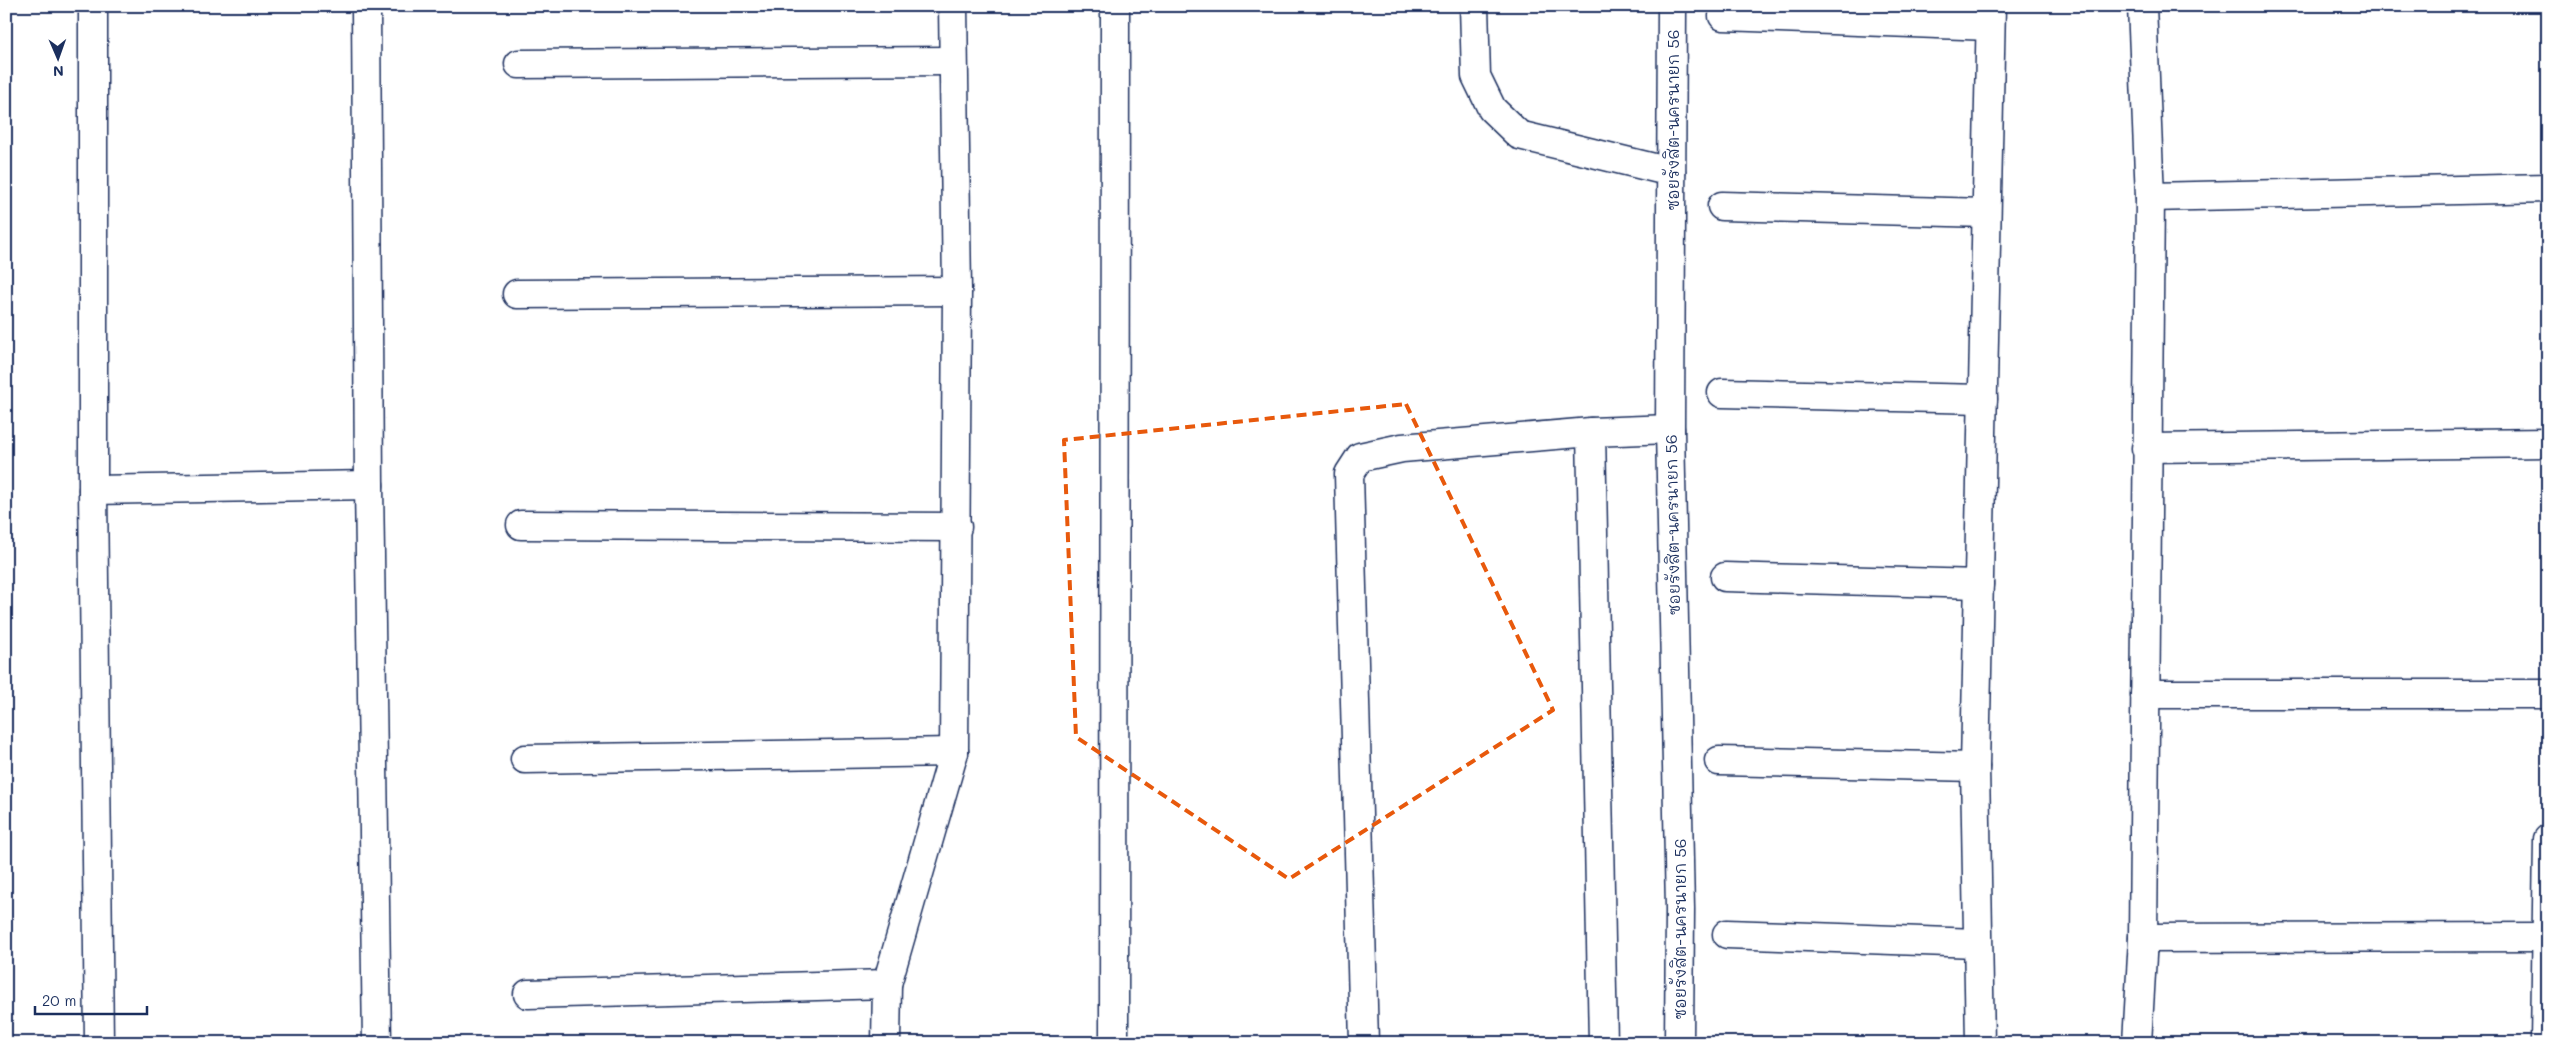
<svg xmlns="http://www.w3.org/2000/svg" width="2554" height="1049" font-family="Mali,'Playpen Sans Thai',sans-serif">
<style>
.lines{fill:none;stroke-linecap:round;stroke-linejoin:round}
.minor-casing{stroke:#1b2f5e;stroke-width:31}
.minor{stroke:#fff;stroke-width:28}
.marked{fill:none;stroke:#e8590c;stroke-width:4;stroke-dasharray:10 6;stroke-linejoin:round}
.labels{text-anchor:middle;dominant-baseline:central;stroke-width:4.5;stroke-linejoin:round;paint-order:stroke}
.street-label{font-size:16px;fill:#1b2f5e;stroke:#fff}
</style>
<rect width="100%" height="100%" fill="#fff"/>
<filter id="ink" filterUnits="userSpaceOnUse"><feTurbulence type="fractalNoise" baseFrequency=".02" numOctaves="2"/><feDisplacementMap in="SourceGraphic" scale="10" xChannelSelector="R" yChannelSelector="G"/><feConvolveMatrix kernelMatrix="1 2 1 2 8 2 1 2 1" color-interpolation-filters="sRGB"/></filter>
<g filter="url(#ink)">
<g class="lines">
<defs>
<g id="minor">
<path d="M93 6V490L99 1043"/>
<path d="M366 6 369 485 377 1043"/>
<path d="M1474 6 1476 76 1492 109 1519 135 1671 172"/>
<path d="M1672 6 1670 429 1680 909 1679 1043"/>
<path d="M1723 16 1990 26"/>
<path d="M519 64 953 61"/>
<path d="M2150 197 2548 188"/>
<path d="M1722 206 1986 213"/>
<path d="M517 294 957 291"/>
<path d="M1722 393 1983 399"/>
<path d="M1591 432 1603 1043"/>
<path d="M2146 448 2548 443"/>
<path d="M93 490 369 485"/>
<path d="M521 525 957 527"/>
<path d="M1725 577 1979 584"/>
<path d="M2145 694H2548"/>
<path d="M525 759 954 752"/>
<path d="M1719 761 1975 767"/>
<path d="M1727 934 1977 943"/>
<path d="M2143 938 2545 937"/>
<path d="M528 994 887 984"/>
<path d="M886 1043 887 984 954 752 957 291 953 6"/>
<path d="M1114 1043 1115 6"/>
<path d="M1364 1043 1349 474 1360 457 1402 448 1591 432 1670 429"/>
<path d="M1980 1043 1975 767 1991 6"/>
<path d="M2137 1043 2143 938 2150 197 2142 6"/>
<path d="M2545 1043 2548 839"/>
</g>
</defs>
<use href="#minor" class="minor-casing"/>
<use href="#minor" class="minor"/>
</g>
</g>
<path class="marked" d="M1406 404 1553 710 1289 879 1076 737 1064 440Z"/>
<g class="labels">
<g class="street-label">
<text transform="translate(1672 120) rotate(-90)">ซอยรังสิต-นครนายก 56</text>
<text transform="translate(1672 525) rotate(-91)">ซอยรังสิต-นครนายก 56</text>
<text transform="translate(1679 929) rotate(-90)">ซอยรังสิต-นครนายก 56</text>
</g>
</g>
<rect width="2554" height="1049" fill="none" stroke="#fff" stroke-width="25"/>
<rect x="12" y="12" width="2529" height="1024" fill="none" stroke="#1b2f5e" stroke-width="2" filter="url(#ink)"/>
<g transform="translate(58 58) rotate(178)" stroke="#ffffff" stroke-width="4" paint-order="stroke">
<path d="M0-4L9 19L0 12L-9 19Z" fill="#1b2f5e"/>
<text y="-8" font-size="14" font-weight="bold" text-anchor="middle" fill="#1b2f5e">N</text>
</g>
<path d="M35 1006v8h112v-8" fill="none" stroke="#1b2f5e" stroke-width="2.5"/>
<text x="42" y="1006" font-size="15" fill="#1b2f5e" stroke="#ffffff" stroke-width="4" paint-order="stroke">20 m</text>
</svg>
